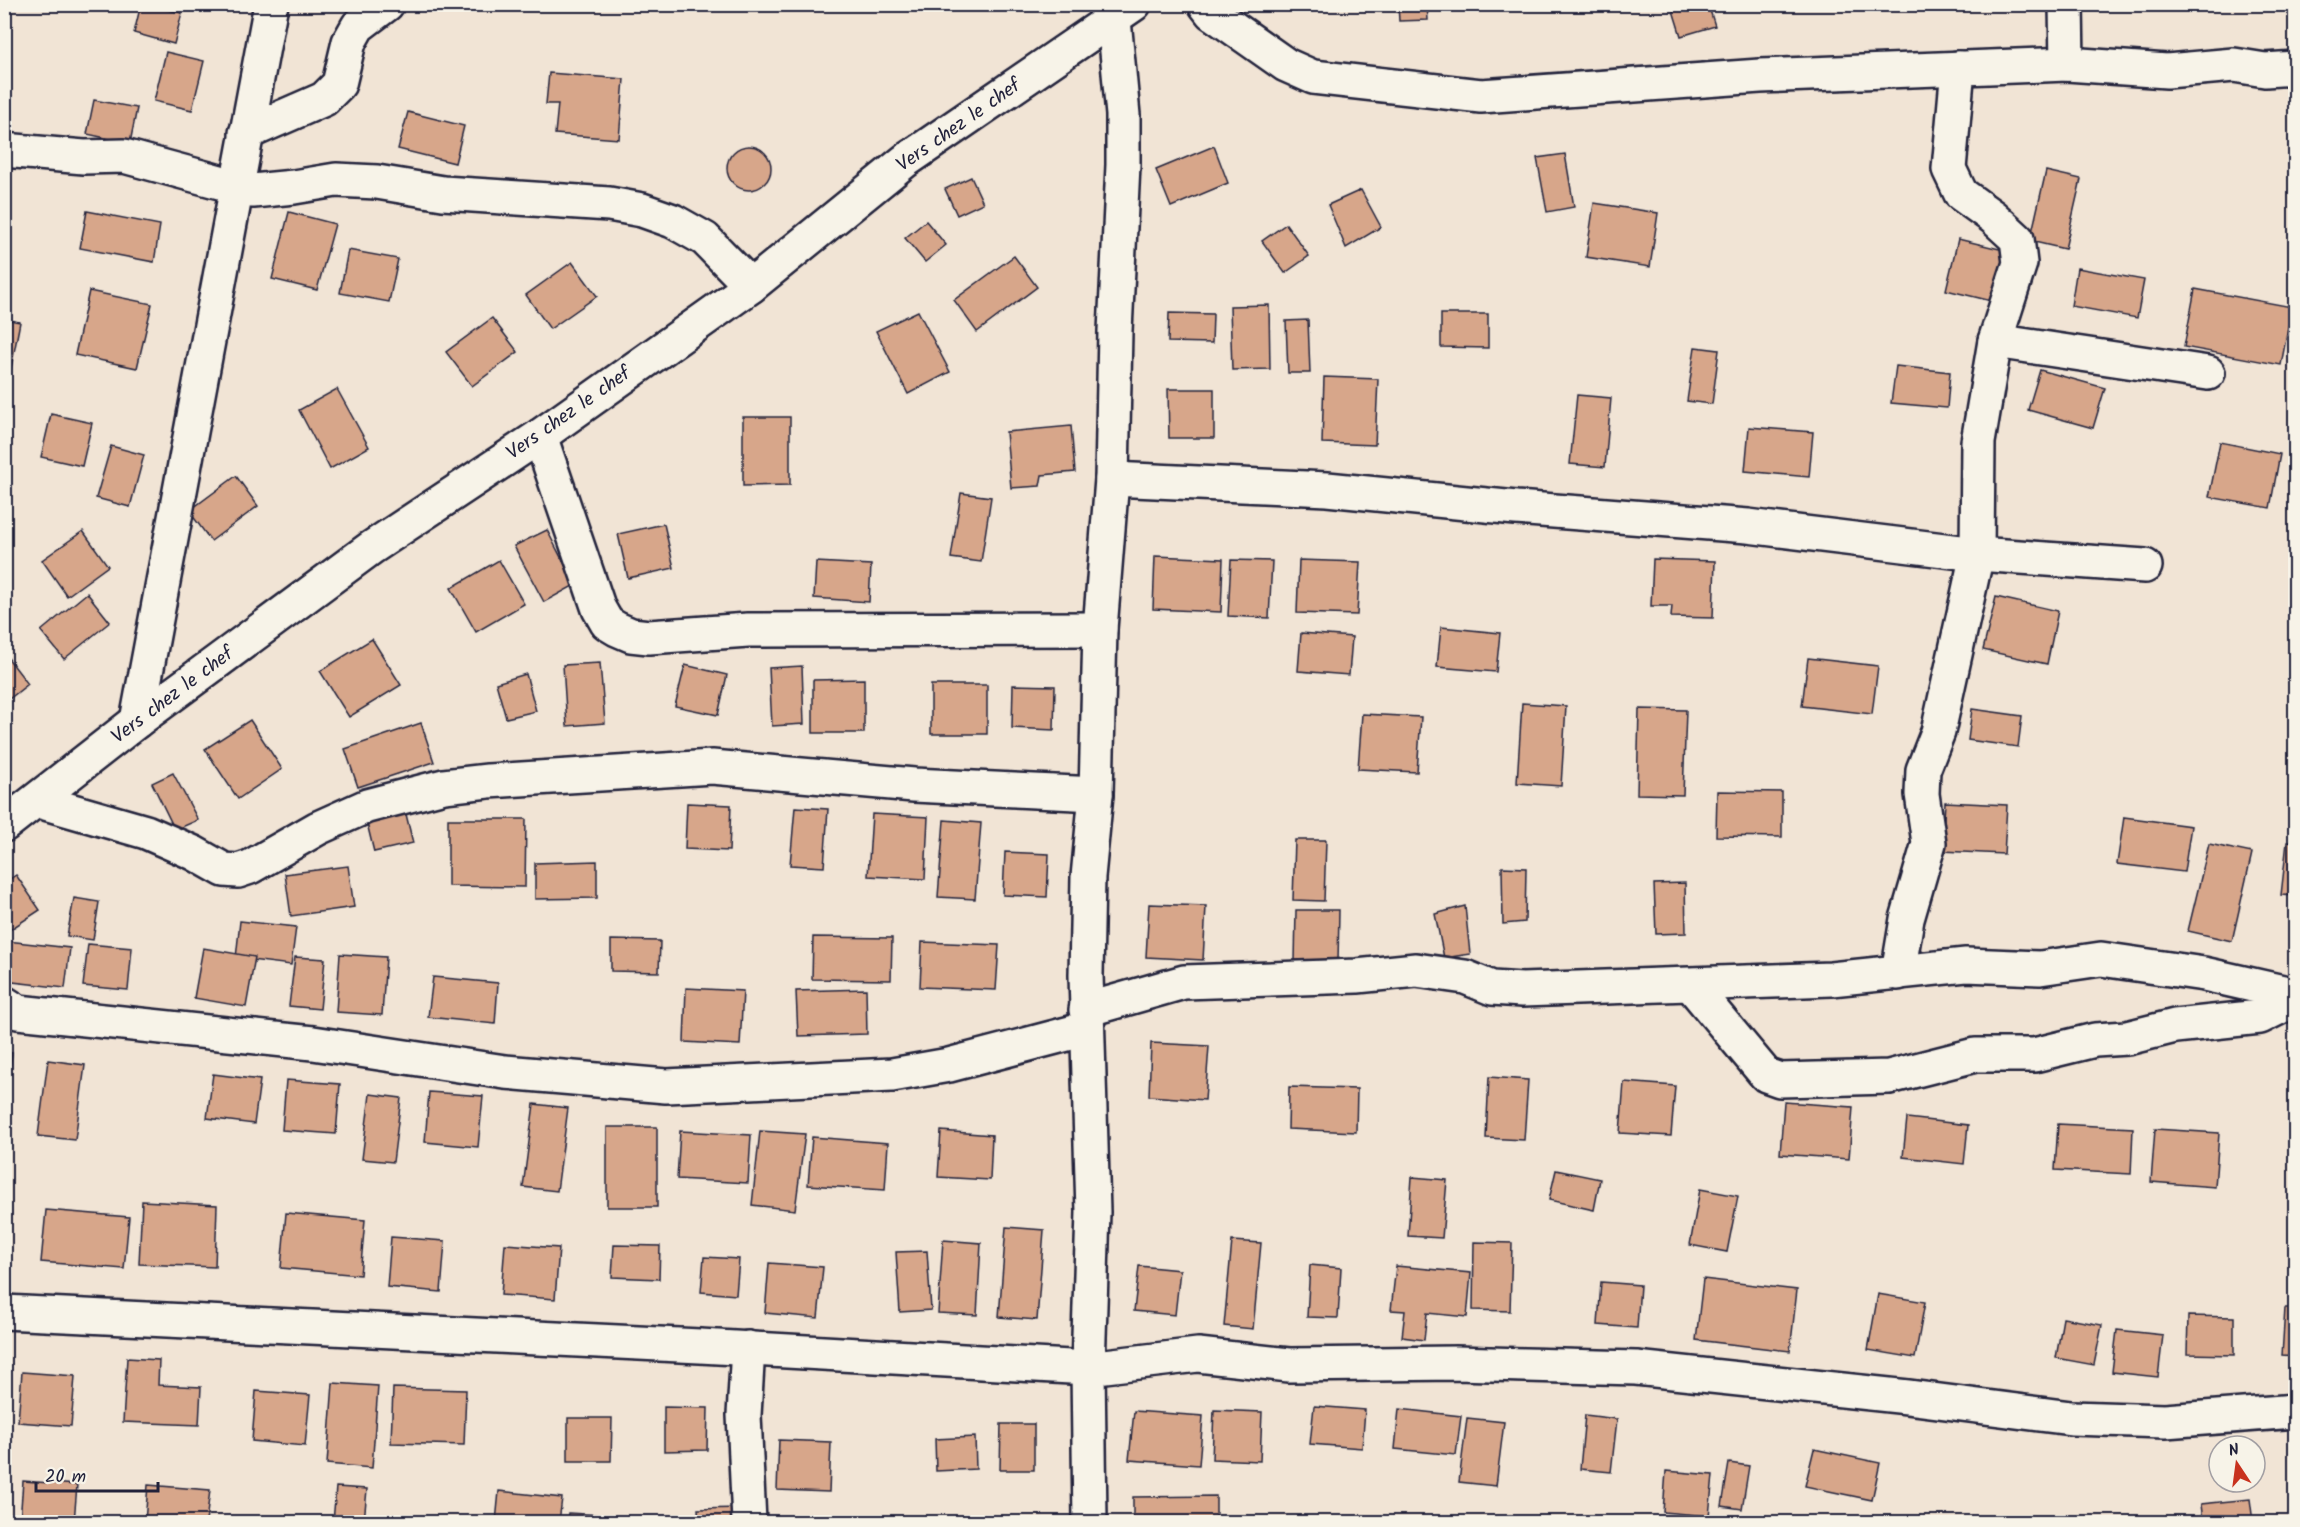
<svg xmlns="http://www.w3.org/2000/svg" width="2300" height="1527" font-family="Kalam,sans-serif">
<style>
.building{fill:#d7a68a;stroke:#22223b;stroke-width:1.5}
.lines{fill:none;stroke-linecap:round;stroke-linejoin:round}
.street-casing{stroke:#22223b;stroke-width:38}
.street{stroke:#f7f3e8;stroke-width:33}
.labels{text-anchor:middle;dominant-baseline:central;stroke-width:5;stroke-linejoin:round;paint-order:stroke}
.street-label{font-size:20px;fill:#22223b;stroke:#f7f3e8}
</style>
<rect width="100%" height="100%" fill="#f1e4d5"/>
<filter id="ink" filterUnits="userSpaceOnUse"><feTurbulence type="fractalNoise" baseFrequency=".0167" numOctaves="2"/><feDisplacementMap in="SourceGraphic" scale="12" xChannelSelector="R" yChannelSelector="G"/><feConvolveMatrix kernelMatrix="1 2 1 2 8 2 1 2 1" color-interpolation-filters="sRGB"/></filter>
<g filter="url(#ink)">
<g class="building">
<path d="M4 4H11L4 29Z"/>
<path d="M141 4 182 13 174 44 134 33Z"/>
<path d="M338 4H367L365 12 337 7Z"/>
<path d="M1398 4H1427L1428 20 1399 21Z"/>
<path d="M1671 4H1708L1715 26 1681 36Z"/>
<path d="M166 52 204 61 192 110 154 101Z"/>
<path d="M4 66 9 67 4 84Z"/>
<path d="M549 73 624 79 619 139 555 134 558 104H546Z"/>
<path d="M94 100 137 108 130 143 87 134Z"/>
<path d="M408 112 464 126 455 163 398 149Z"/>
<path d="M1214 146 1228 183 1171 207 1156 170Z"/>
<circle cx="749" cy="168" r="22"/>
<path d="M1565 154 1574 207 1547 212 1537 158Z"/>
<path d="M2046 171 2081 179 2065 249 2030 241Z"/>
<path d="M971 177 983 203 957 215 945 189Z"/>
<path d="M1361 190 1381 227 1346 248 1328 205Z"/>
<path d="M1594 203 1658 213 1650 267 1586 257Z"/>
<path d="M87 211 160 225 154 262 80 248Z"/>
<path d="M289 212 335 224 317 290 272 279Z"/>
<path d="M926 221 946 245 925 262 905 238Z"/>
<path d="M1286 224 1309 256 1285 273 1262 241Z"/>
<path d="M1958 239 2012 252 2000 303 1946 290Z"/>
<path d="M348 250 398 259 389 302 340 293Z"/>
<path d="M1014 256 1037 287 977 332 954 300Z"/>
<path d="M572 262 597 296 550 329 526 295Z"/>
<path d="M2077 268 2144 280 2137 318 2071 306Z"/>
<path d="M2195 289 2292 307 2281 365 2184 347Z"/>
<path d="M89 291 152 304 137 368 75 355Z"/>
<path d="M1269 305 1270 369 1232 370 1230 306Z"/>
<path d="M918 311 950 372 908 394 876 331Z"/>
<path d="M1169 313 1213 314 1212 343 1168 342Z"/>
<path d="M1441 314H1488V348L1441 347Z"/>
<path d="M492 318 518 352 472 386 446 352Z"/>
<path d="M4 319 20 322 11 368 4 367Z"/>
<path d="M1308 320 1310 373H1288L1286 321Z"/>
<path d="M1695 347 1719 350 1712 404 1687 401Z"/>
<path d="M1896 366 1950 372 1947 408 1891 403Z"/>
<path d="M2040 370 2105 388 2093 428 2028 410Z"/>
<path d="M1324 377 1378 379 1375 445 1322 443Z"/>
<path d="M337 389 369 447 330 469 299 410Z"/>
<path d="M1168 389H1214V438H1169Z"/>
<path d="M1577 395 1611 398 1605 467 1570 464Z"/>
<path d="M51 414 92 423 82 466 41 457Z"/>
<path d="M743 417H790V485L743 486Z"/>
<path d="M1071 426 1075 472 1042 475 1040 486 1011 488 1006 432Z"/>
<path d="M1749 427 1813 432 1809 477 1745 471Z"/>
<path d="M2220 442 2280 454 2270 508 2209 497Z"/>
<path d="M111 446 144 455 130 507 96 498Z"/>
<path d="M236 476 258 506 211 541 189 511Z"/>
<path d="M961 493 991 497 981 562 951 558Z"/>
<path d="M664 524 674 568 628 578 618 534Z"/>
<path d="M547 530 575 585 544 602 514 546Z"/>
<path d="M83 531 108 566 67 596 42 560Z"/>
<path d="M1155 556 1223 559 1221 612 1153 609Z"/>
<path d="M1653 559 1715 561 1713 618 1671 617 1672 606H1651Z"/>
<path d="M499 560 524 604 476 632 451 588Z"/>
<path d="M1231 560 1272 561 1269 618 1228 616Z"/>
<path d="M1299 560 1360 562 1357 615 1297 613Z"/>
<path d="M816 562 871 565 869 602 814 598Z"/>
<path d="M87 593 110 622 64 659 41 631Z"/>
<path d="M1996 597 2058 611 2047 664 1983 650Z"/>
<path d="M1441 627 1500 633 1496 672 1437 667Z"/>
<path d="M1301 633 1352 637 1349 675 1298 671Z"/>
<path d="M372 639 401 685 349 717 320 671Z"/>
<path d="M8 658 28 684 4 703V661Z"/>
<path d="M1808 658 1878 666 1872 714 1802 706Z"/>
<path d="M600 663 605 723 567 726 563 665Z"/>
<path d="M685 665 727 675 718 715 675 706Z"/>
<path d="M802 666 804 724 772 726 769 668Z"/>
<path d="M526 674 536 711 506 718 496 683Z"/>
<path d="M864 679V733H813V680Z"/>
<rect x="931" y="685" width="56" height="49"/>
<path d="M1013 685 1055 686 1054 730 1012 728Z"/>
<path d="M1522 703 1566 706 1561 786 1517 783Z"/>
<path d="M1639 709 1686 710 1683 795 1637 794Z"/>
<path d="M1972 709 2022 716 2018 747 1968 740Z"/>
<path d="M1362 714 1421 717 1417 772 1358 769Z"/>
<path d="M250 720 282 769 238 799 205 749Z"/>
<path d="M421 723 434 762 358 787 345 749Z"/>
<path d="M173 773 198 820 175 830 152 783Z"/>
<path d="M1717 791 1782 792V837L1716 836Z"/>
<path d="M1945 802 2007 805 2004 854 1942 851Z"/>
<path d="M687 803 731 805 729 851 685 849Z"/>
<path d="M404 806 413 843 374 852 365 815Z"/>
<path d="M795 807 828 809 824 867 790 865Z"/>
<path d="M872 814 928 817 925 879 868 876Z"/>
<path d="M2124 817 2191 826 2184 872 2117 864Z"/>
<path d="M448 819H526L525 887 448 886Z"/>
<path d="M944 820 981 823 975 899 938 897Z"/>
<path d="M1295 840H1326L1324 901 1293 900Z"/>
<path d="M2287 842 2296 843V896L2281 895Z"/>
<path d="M2209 844 2252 853 2232 941 2188 931Z"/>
<path d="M1005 852 1049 854 1047 897 1003 895Z"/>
<path d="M597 861V898L535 899V863Z"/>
<path d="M348 866 354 907 291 916 285 874Z"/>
<path d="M1502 867 1526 868 1525 922 1503 924Z"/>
<path d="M16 875 40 910 8 931 4 926V883Z"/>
<path d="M1685 883 1686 933 1656 934 1654 884Z"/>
<path d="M74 898 99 902 93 940 67 936Z"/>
<path d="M1149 904 1206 906 1203 960 1146 957Z"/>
<path d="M1465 906 1470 954 1444 958 1435 914Z"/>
<path d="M1296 910H1339L1338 963 1295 962Z"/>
<path d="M240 921 296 927 291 965 236 958Z"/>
<path d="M813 937 892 938 891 980 812 979Z"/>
<path d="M611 940 660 941 659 972 611 971Z"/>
<path d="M7 941 70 948 65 988 4 981Z"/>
<path d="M922 942 999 945 996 990 920 987Z"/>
<path d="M88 944 132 948 128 990 83 986Z"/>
<path d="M203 948 255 957 246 1007 194 998Z"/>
<path d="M340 954 386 957 382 1015 336 1012Z"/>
<path d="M295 957 325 959 320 1009 289 1006Z"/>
<path d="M433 977 498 983 495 1024 428 1017Z"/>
<path d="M686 988 743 991 740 1045 684 1042Z"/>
<path d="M866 989 867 1034 798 1036 796 991Z"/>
<path d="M1151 1043 1209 1046 1205 1100 1149 1096Z"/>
<path d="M4 1052 12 1053 7 1096H4Z"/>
<path d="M48 1060 85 1065 75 1140 38 1136Z"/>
<path d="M213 1074 260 1080 254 1124 207 1118Z"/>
<path d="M1489 1077 1528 1080 1524 1140 1486 1138Z"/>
<path d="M286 1080 340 1084 336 1134 282 1130Z"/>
<path d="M1624 1082 1675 1086 1671 1136 1620 1133Z"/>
<path d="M1289 1087 1357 1089 1356 1132 1288 1129Z"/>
<path d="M429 1092 483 1096 478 1147 425 1142Z"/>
<path d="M370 1094 401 1098 393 1162 362 1159Z"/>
<path d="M1784 1102 1853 1107 1849 1159 1780 1154Z"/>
<path d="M534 1104 568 1108 557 1191 523 1187Z"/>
<path d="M1907 1118 1968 1125 1964 1164 1903 1157Z"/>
<path d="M2058 1124 2133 1128 2131 1174 2055 1170Z"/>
<rect x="607" y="1127" width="50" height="80"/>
<path d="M2155 1129 2219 1133 2215 1187 2151 1182Z"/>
<path d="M680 1131 751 1135 748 1183 677 1179Z"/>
<path d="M760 1131 805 1134 795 1210 752 1205Z"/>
<path d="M941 1131 992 1135 990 1180 938 1177Z"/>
<path d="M812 1137 888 1143 885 1190 808 1185Z"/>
<path d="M1556 1170 1600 1179 1594 1210 1549 1200Z"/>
<path d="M1412 1177 1447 1180 1442 1238 1408 1236Z"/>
<path d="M1700 1189 1738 1196 1727 1252 1690 1245Z"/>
<path d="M142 1201 217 1205 215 1267 139 1264Z"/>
<path d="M46 1210 129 1217 124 1269 41 1262Z"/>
<path d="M286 1213 365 1220 360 1275 281 1268Z"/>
<path d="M1006 1227 1044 1230 1037 1320 999 1317Z"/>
<path d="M391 1237 445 1241 441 1292 387 1287Z"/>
<path d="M943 1240 981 1243 977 1315 938 1313Z"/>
<path d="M1232 1241 1261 1243 1253 1329 1224 1326Z"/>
<path d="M1474 1242 1512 1243 1510 1311 1473 1310Z"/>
<path d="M505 1244 559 1248 555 1299 501 1295Z"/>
<path d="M614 1245 660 1246 659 1279 612 1277Z"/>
<path d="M927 1251 931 1310 900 1312 896 1252Z"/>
<path d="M704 1257 739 1259 736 1295 701 1292Z"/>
<path d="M769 1263 823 1267 818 1318 765 1313Z"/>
<path d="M1310 1265 1341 1268 1338 1318 1307 1317Z"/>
<path d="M1139 1266 1180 1270 1175 1315 1134 1311Z"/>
<path d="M1396 1266 1471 1273 1467 1317 1427 1313 1424 1340 1402 1337 1405 1311 1391 1310Z"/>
<path d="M1703 1279 1797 1290 1790 1351 1696 1340Z"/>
<path d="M1601 1282 1640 1285 1637 1328 1598 1325Z"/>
<path d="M1878 1294 1925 1302 1915 1358 1868 1350Z"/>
<path d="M2285 1308H2296V1357L2282 1356Z"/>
<path d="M2188 1316 2234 1317V1355L2187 1354Z"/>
<path d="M2063 1318 2102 1325 2094 1365 2056 1358Z"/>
<path d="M2117 1330 2163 1335 2158 1377 2112 1372Z"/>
<path d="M127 1358 159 1360 158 1385 201 1387 199 1425 123 1422Z"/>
<path d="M22 1372 75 1376 71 1426 18 1422Z"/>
<path d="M333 1383 378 1386 372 1468 327 1464Z"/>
<path d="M393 1388 466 1390 464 1445 391 1443Z"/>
<path d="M256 1391 310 1395 305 1446 252 1441Z"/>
<path d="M1314 1406 1365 1410 1362 1448 1310 1444Z"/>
<path d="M664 1407 708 1408 707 1450 664 1451Z"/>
<path d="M1399 1409 1461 1416 1456 1455 1395 1449Z"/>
<path d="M1214 1410 1262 1412 1260 1461 1212 1459Z"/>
<path d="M1134 1411 1203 1416 1199 1465 1129 1460Z"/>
<path d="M1585 1415 1617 1419 1611 1472 1580 1469Z"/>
<path d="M568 1418H612L611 1461H568Z"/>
<path d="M1467 1418 1504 1422 1496 1486 1459 1482Z"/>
<path d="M1001 1424H1034V1470H1000Z"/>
<path d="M975 1437 976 1469 936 1471 935 1439Z"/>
<path d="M779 1440 831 1442 829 1492 777 1490Z"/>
<path d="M1814 1449 1880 1463 1872 1500 1805 1486Z"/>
<path d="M1729 1463 1749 1466 1742 1509 1722 1506Z"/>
<path d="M1666 1471 1713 1475 1709 1516 1663 1512Z"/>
<path d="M23 1481 77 1485 74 1522H20Z"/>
<path d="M148 1485 210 1490 206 1522H145Z"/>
<path d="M336 1487 367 1489 364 1522H333Z"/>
<path d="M499 1491 562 1498 559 1522H496Z"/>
<path d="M1216 1496V1522H1133V1497Z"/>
<path d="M2250 1499 2253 1522H2203L2201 1504Z"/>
<path d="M739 1508V1522H699L698 1509Z"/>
<path d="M568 1513 634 1517V1522H567Z"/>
<path d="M634 1517 675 1518V1522H634Z"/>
<path d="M400 1518 444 1519V1522H400Z"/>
</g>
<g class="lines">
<defs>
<g id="street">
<path d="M1205 4 1212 13 1286 65 1313 77 1481 96 1760 76 2067 64 2167 71 2234 65 2265 70 2296 68"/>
<path d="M2066 4 2067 64"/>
<path d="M246 133 324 99 339 84 349 42 358 26 387 4"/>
<path d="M4 150 84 157 124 156 253 191 294 187 336 180 377 182 443 193 609 204 642 210 673 221 705 239 751 286"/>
<path d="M1995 341 2208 373"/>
<path d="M540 436 599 609 607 623 617 629 631 635 649 637 748 630 1100 629"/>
<path d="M1112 479 1327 489 1516 508 1748 526 1977 554 2145 566"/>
<path d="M137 721 271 4"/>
<path d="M38 801 146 832 194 853 224 870 238 871 250 867 318 828 367 806 444 786 488 781 712 767 914 785 1096 794"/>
<path d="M4 825 137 721 371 548 540 436 751 286 905 161 1134 4"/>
<path d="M1898 973 1907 919 1929 843 1922 794 1923 770 1938 732 1977 554 1978 442 1995 341 2020 263 2017 239 1993 217 1961 194 1949 169 1958 68"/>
<path d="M1691 985 1766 1075 1780 1080 1889 1077 1975 1055H2034L2095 1040 2127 1038 2175 1026 2260 1017 2296 999"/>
<path d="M4 1003 18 1012 313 1043 505 1072 666 1086 892 1075 949 1065 1086 1029"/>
<path d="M1086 1010 1184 982 1357 976 1416 970 1465 977 1492 988 1522 990 1831 979 1966 965 2040 968 2101 959 2204 974 2296 995"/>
<path d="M4 1312 700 1346 1088 1368 1198 1355 1289 1365 1456 1363 1636 1368 1908 1397 2071 1418 2165 1421 2296 1411"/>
<path d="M748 1348 744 1415 749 1522"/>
<path d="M1090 1522 1088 1368 1093 1212 1086 975 1088 877 1096 794 1100 629 1112 479 1115 331 1123 165V115L1114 20 1104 4"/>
</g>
</defs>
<use href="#street" class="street-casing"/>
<use href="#street" class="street"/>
</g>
</g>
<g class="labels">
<g class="street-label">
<text transform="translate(959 126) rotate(-35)">Vers chez le chef</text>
<text transform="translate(569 414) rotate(-35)">Vers chez le chef</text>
<text transform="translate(173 696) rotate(-37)">Vers chez le chef</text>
</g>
</g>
<rect width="2300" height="1527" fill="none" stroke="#f7f3e8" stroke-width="24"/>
<rect x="12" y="12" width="2276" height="1503" fill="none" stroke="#22223b" stroke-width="2" filter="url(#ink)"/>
<g transform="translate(2237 1464) rotate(347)"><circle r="28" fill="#f7f3e8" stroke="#a29fa3" stroke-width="1.5"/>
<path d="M0-4.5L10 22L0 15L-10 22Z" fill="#c8321e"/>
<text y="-9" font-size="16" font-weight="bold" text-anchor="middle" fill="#22223b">N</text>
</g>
<path d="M36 1482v9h122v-9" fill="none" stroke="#22223b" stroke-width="3"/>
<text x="45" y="1482" font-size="18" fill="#22223b" stroke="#f7f3e8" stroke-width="4.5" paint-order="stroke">20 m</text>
</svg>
